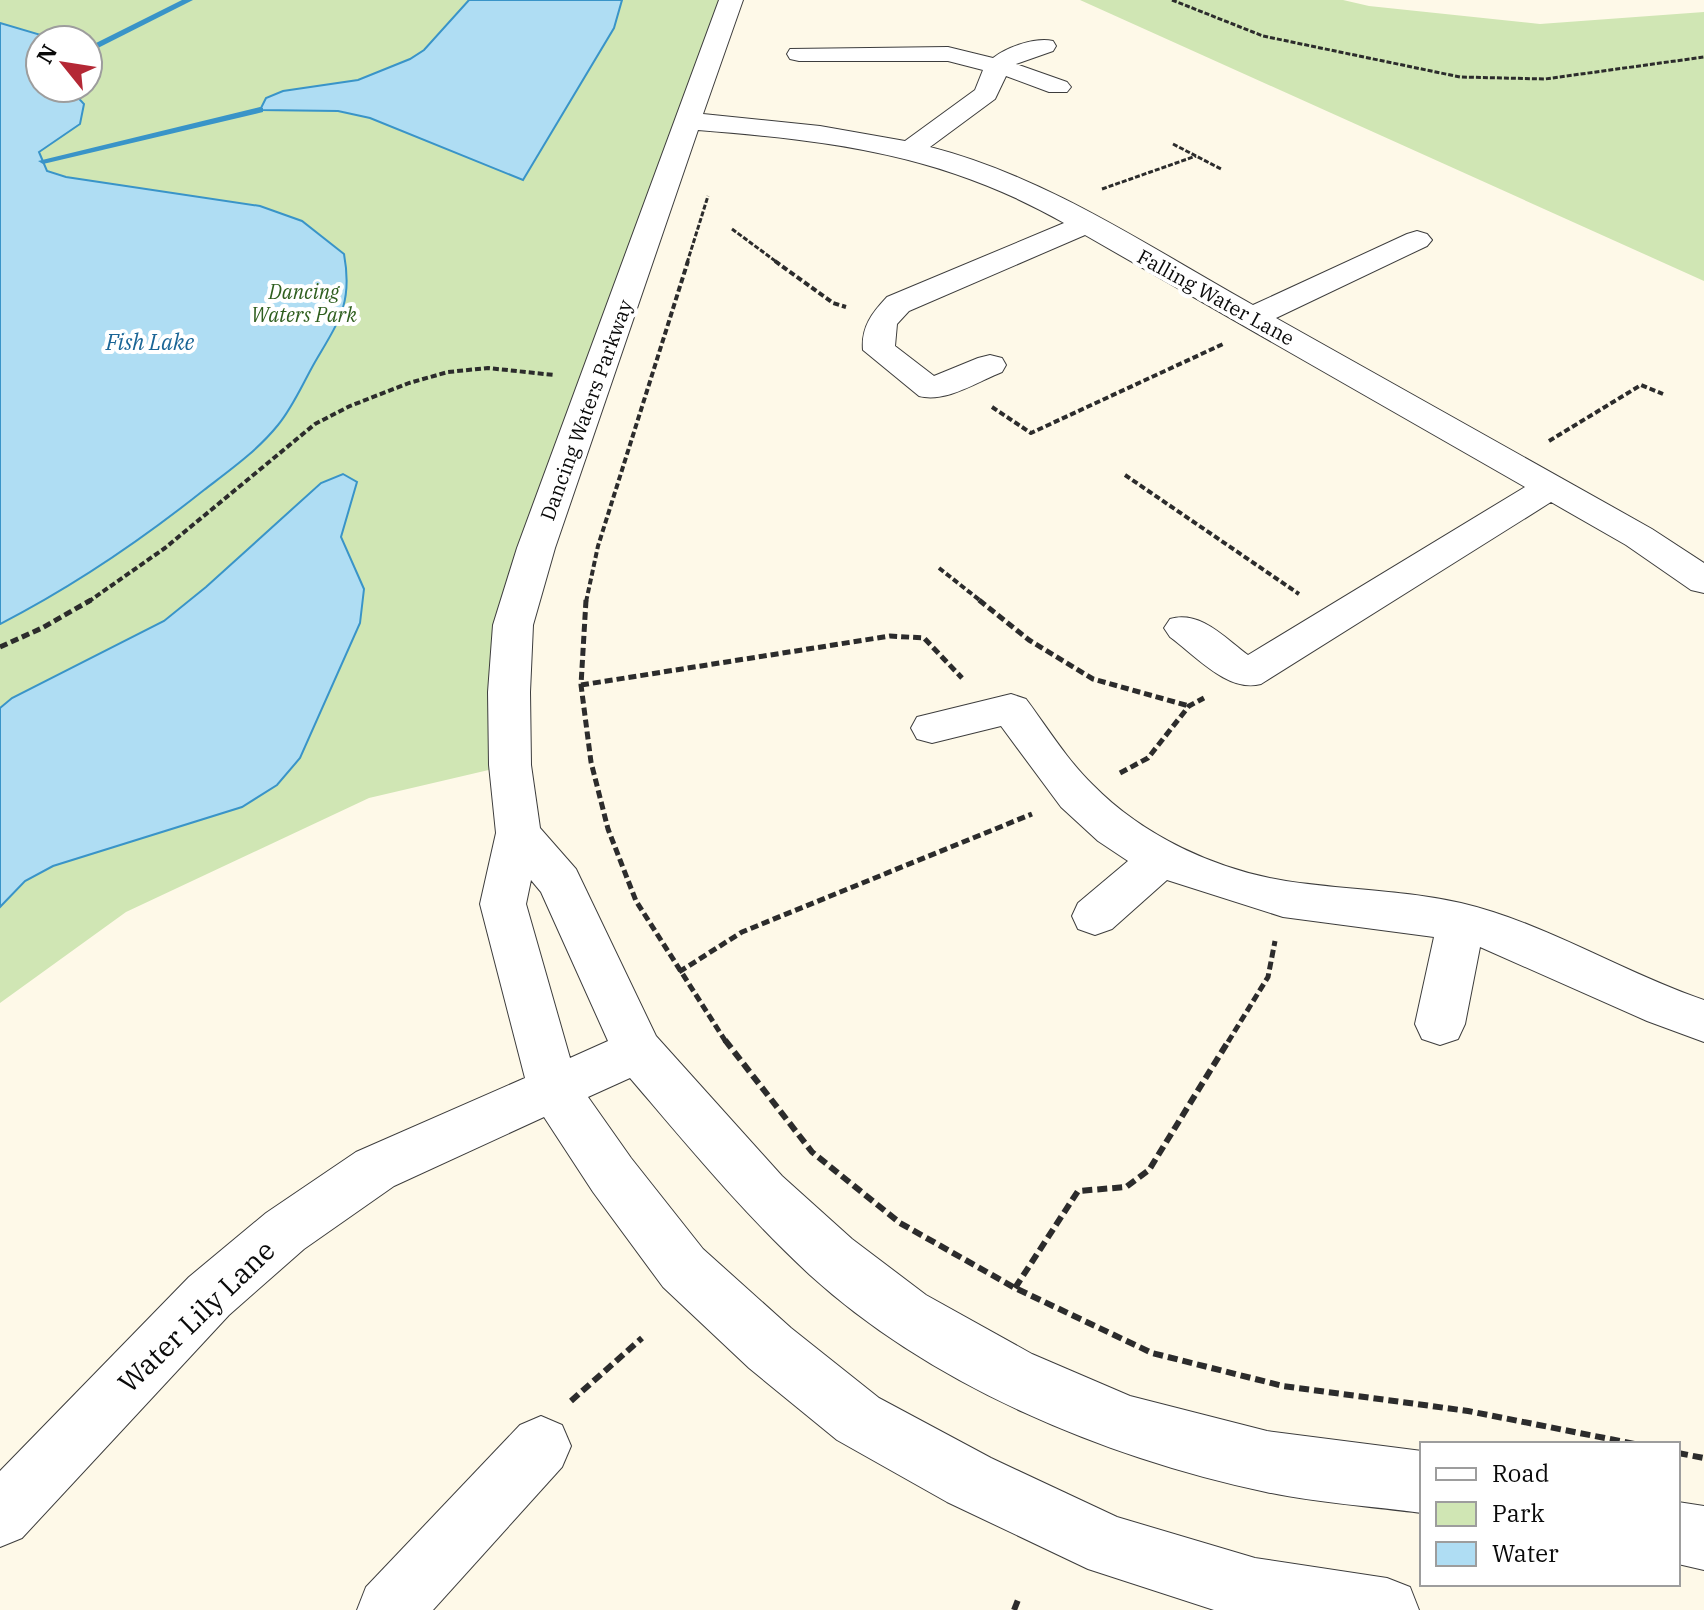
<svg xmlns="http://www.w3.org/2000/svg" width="1704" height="1610" font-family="'IBM Plex Serif',serif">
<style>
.green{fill:#d0e6b4;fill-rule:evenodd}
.water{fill:#afddf3;stroke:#3994c8;stroke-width:2}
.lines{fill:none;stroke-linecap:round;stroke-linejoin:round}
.stream{fill:#3994c8;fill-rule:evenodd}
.minor-casing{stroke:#3d3d3d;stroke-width:2}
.path-far3{stroke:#2c2c2c;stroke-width:3;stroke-dasharray:5 2;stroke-linecap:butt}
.path-far2{stroke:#2c2c2c;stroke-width:4;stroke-dasharray:6 3;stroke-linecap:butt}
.path-far1{stroke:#2c2c2c;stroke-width:5;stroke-dasharray:8 4;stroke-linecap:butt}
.path{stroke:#2c2c2c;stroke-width:6;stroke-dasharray:10 5;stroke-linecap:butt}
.minor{fill:#fff;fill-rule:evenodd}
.labels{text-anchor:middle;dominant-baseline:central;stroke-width:8;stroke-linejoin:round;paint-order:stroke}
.far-park-label{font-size:20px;font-style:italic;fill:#2e5e1e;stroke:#fff}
.far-street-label{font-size:20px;fill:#0a0a0a;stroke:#fff}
.far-water-label{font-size:22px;font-style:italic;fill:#1a6596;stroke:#fff}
.near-street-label{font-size:28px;fill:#0a0a0a;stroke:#fff}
</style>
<rect width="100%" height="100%" fill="#fef9e8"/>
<g class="green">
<path d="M0 0H731L536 548 510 765 369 798 126 912 0 1003ZM40 40H88V88H40Z"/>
<path d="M1080 0H1343L1369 6 1540 24 1704 12V281Z"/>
</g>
<g class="water">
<path d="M469 0H622L614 28 523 180 370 118 338 111 260 110 266 98 283 91 358 80 410 59 424 50Z"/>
<path d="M0 23 41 35 45 40H40V88H69L84 104 80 124 39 152 47 171 66 177 260 206 302 221 344 254C353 303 339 321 315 362 303 383 293 407 278 425 257 451 230 470 204 490 140 541 74 586 0 624Z"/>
<path d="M343 474 357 482 341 537 364 589 360 623 300 758 277 785 242 807 53 866 25 881 0 907V708L12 698 164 621 206 587 321 483Z"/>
</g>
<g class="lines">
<g class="stream">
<path d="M182 0H193L88 53V47Z"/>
<path d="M260 107 263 108V112L43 164 38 161Z"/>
</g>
<defs>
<g id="minor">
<path d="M719 0H743L703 114 820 126 905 141 975 90 983 70 948 61H799L790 59 787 54 790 49 948 47 993 58C1007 47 1035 37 1053 41L1056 46 1053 51 1016 64 1067 82 1071 87 1067 92H1049L1006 76 995 99 930 147C1047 177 1149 247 1253 305L1407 234 1417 231 1427 234 1432 240 1427 246 1276 318 1652 529 1704 563V593L1691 590 1626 545 1551 502 1261 684C1228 693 1196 656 1170 637L1164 628 1170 619C1200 610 1225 638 1248 655L1525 487 1085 235 909 311 897 324 895 346 934 376 978 358 990 355 1002 358 1006 365 1002 372C977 382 946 403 919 396L863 350C861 327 872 313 887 297L1064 223C943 154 834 141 698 130L555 548 533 625 530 692 531 765 540 828 576 869 656 1036 782 1176 852 1239 926 1295 1032 1354 1130 1396 1267 1431 1422 1451V1513C1370 1506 1316 1503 1266 1492 1106 1458 932 1386 810 1275 744 1214 688 1146 630 1078L588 1097 631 1158 703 1249 791 1328 879 1398 991 1458 1117 1517 1255 1558 1387 1578 1410 1587 1419 1610H1214L1088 1569 947 1502 837 1440 749 1368 663 1287 593 1192 544 1117 394 1186 304 1249 229 1315 22 1538 0 1547V1471L189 1277 266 1213 356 1152 525 1078 480 904 496 833 489 765 488 692 493 625 517 548ZM531 880 541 892 608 1041 570 1058 526 904Z"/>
<path d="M1011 694 1026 699C1047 727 1067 760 1093 785 1143 836 1216 870 1286 881 1344 890 1404 890 1461 903 1546 923 1622 972 1704 1000V1042L1647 1021 1480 947 1465 1024 1458 1039 1440 1045 1422 1039 1415 1024 1434 937 1283 917 1167 880 1112 929 1095 935 1078 929 1072 916 1078 903 1128 861 1098 841 1061 807 1001 726 932 743 917 739 911 728 917 717Z"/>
<path d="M541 1416 562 1425 571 1446 562 1467 433 1610H357L366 1587 520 1425Z"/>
<path d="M1678 1502 1704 1506V1570L1678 1564Z"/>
</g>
</defs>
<use href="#minor" class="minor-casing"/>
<g class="path-far3">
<path d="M1172 0 1263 36 1460 77 1545 79 1704 57"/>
<path d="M1173 144 1221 169"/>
<path d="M1102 189 1196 156"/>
<path d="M732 229 778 263"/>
<path d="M687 263 708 196"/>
</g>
<g class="path-far2">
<path d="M775 261 833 303 846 307"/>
<path d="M992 407 1031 433 1223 344"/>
<path d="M1549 441 1641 385 1663 394"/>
<path d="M1125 475 1299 594"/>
<path d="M939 568 982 602"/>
<path d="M88 602 165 548 315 424 350 406 409 383 448 372 488 368 554 375"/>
<path d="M586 602 598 546 688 261"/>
</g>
<g class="path-far1">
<path d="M586 600 581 685 591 762 608 829 636 901 726 1042"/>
<path d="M979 600 1029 640 1093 679 1189 706"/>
<path d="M0 647 42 628 91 600"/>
<path d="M581 685 890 636 924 638 962 678"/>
<path d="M1120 773 1148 758 1189 706 1204 698"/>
<path d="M679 972 742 932 1032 814"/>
<path d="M1228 1042 1268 977 1275 941"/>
</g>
<g class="path">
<path d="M725 1040 812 1152 900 1223 1015 1288 1152 1353 1283 1386 1468 1411 1635 1444"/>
<path d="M1015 1288 1078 1191 1126 1187 1149 1170 1229 1040"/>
<path d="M571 1401 642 1338"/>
<path d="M1678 1453 1704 1458"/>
<path d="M1014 1610 1018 1600"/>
</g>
<use href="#minor" class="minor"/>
</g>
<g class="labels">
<g class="far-park-label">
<text x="304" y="291">Dancing<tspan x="304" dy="23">Waters Park</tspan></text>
</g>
<g class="far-street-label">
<text transform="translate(1216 297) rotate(29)">Falling Water Lane</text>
<text transform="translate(586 410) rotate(-70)">Dancing Waters Parkway</text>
</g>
<g class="far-water-label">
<text x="150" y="341">Fish Lake</text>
</g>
<g class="near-street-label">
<text transform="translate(196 1316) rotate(-44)">Water Lily Lane</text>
</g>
</g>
<rect x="1420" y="1442" width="260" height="144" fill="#ffffff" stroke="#9d9d9d" stroke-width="2"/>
<rect x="1436" y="1468" width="40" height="12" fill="#ffffff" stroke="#9d9d9d" stroke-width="2"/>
<text x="1492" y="1482" font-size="24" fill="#0a0a0a">Road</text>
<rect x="1436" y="1502" width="40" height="24" fill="#d0e6b4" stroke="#9d9d9d" stroke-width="2"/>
<text x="1492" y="1522" font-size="24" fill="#0a0a0a">Park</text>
<rect x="1436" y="1542" width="40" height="24" fill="#afddf3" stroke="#9d9d9d" stroke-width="2"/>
<text x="1492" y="1562" font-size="24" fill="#0a0a0a">Water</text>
<g transform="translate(64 64) rotate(300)"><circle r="38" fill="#ffffff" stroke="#9d9d9d" stroke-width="2"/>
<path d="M0-6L14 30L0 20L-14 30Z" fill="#b42835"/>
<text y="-12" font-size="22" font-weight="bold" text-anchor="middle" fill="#0a0a0a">N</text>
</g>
</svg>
